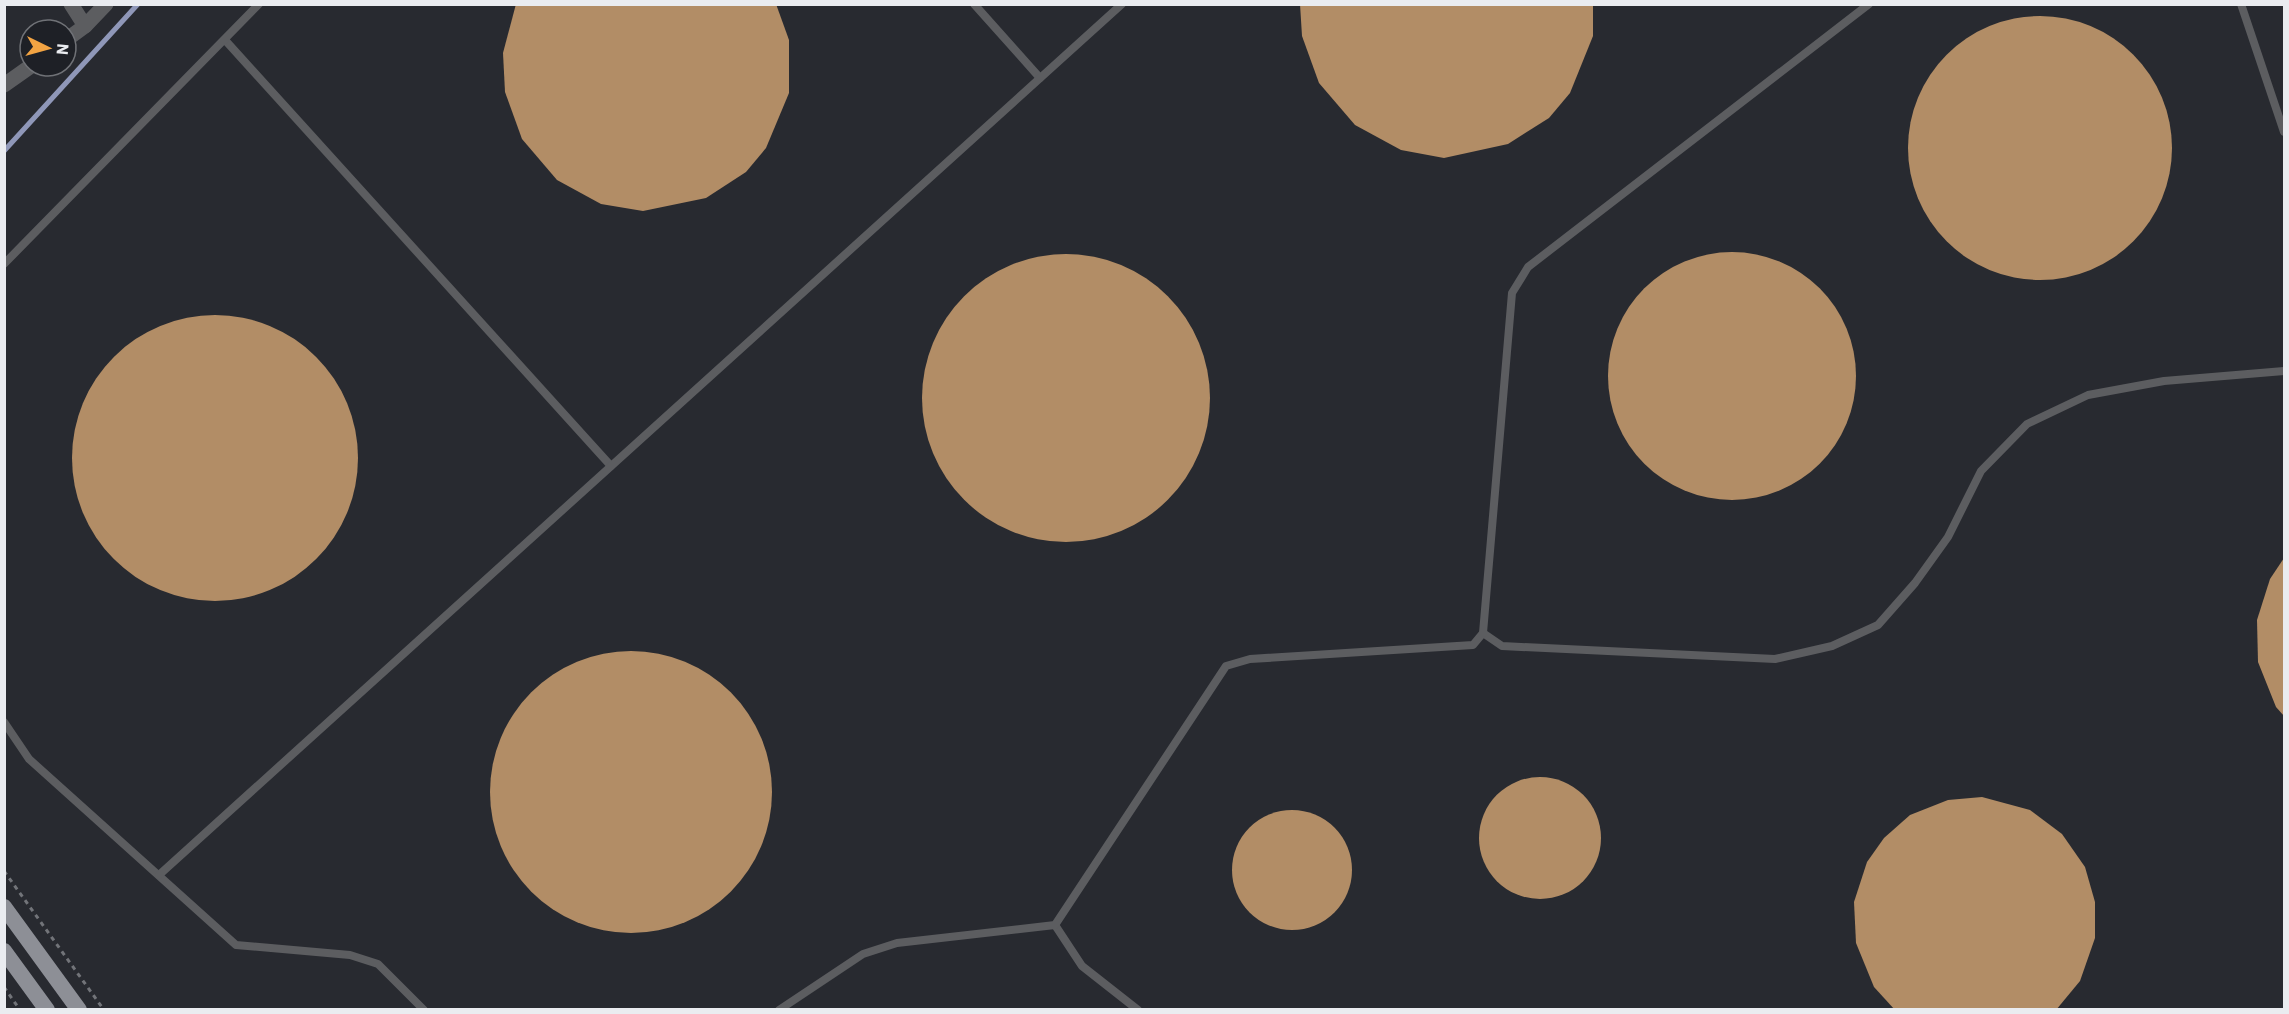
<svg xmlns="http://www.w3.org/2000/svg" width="2289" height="1014" font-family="'IBM Plex Sans',sans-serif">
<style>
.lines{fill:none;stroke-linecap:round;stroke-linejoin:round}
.stream{stroke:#8f97b8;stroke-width:5}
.building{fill:#b28d66}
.path{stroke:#727479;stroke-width:3;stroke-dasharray:4.5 4.5;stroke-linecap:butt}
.service{stroke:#5c5d60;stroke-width:8}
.minor{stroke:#5c5d60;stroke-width:15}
.primary{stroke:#8d8f96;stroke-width:16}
</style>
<rect width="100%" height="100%" fill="#282a30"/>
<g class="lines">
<path class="stream" d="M4 151 138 4"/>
</g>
<g class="building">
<path d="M516 4H776L789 40V93L766 148 746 172 706 198 643 211 601 204 557 180 522 139 505 92 503 53Z"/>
<path d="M1300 4H1593V36L1570 93 1549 118 1508 144 1444 158 1401 150 1355 125 1319 83 1302 36Z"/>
<circle cx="2040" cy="148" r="132"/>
<circle cx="1732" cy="376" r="124"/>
<circle cx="1066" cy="398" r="144"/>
<circle cx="215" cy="458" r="143"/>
<path d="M2284 558V716L2276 707 2258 662 2257 620 2270 579Z"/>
<circle cx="631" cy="792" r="141"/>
<circle cx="1540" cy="838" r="61"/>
<path d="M1982 797 2030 810 2062 834 2085 867 2095 902V938L2080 981 2056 1010H1895L1874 987 1856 943 1854 902 1867 862 1884 838 1910 815 1948 800Z"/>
<circle cx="1292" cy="870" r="60"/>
</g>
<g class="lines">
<g class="path">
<path d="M4 871 104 1010"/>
<path d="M4 987 20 1010"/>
</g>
<g class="service">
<path d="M974 4 1040 78"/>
<path d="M2241 4 2284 132"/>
<path d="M225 40 611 466"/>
<path d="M4 264 259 4"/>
<path d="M1483 633 1502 646 1775 659 1832 646 1878 625 1915 583 1948 537 1981 471 2027 424 2088 395 2164 381 2284 371"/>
<path d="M4 722 29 759 236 945 350 955 378 964 424 1010"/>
<path d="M159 875 1122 4"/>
<path d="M1055 925 1082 966 1138 1010"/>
<path d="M779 1010 863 954 897 943 1055 925 1226 666 1250 659 1473 645 1483 633 1512 293 1528 267 1869 4"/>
</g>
<g class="minor">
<path d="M71 4 85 26"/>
<path d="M66 40 85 26 106 4"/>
<path d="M4 85 31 66"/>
</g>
<g class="primary">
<path d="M4 907 79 1010"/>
<path d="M4 951 47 1010"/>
</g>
</g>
<rect width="2289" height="1014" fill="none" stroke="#eaecf0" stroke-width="12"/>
<g transform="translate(48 48) rotate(95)"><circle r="28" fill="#1e2026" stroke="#707277" stroke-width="1.5"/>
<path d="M0-4.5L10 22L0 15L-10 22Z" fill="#f3a443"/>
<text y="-9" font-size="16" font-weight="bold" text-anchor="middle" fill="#eaecf0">N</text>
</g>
</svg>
